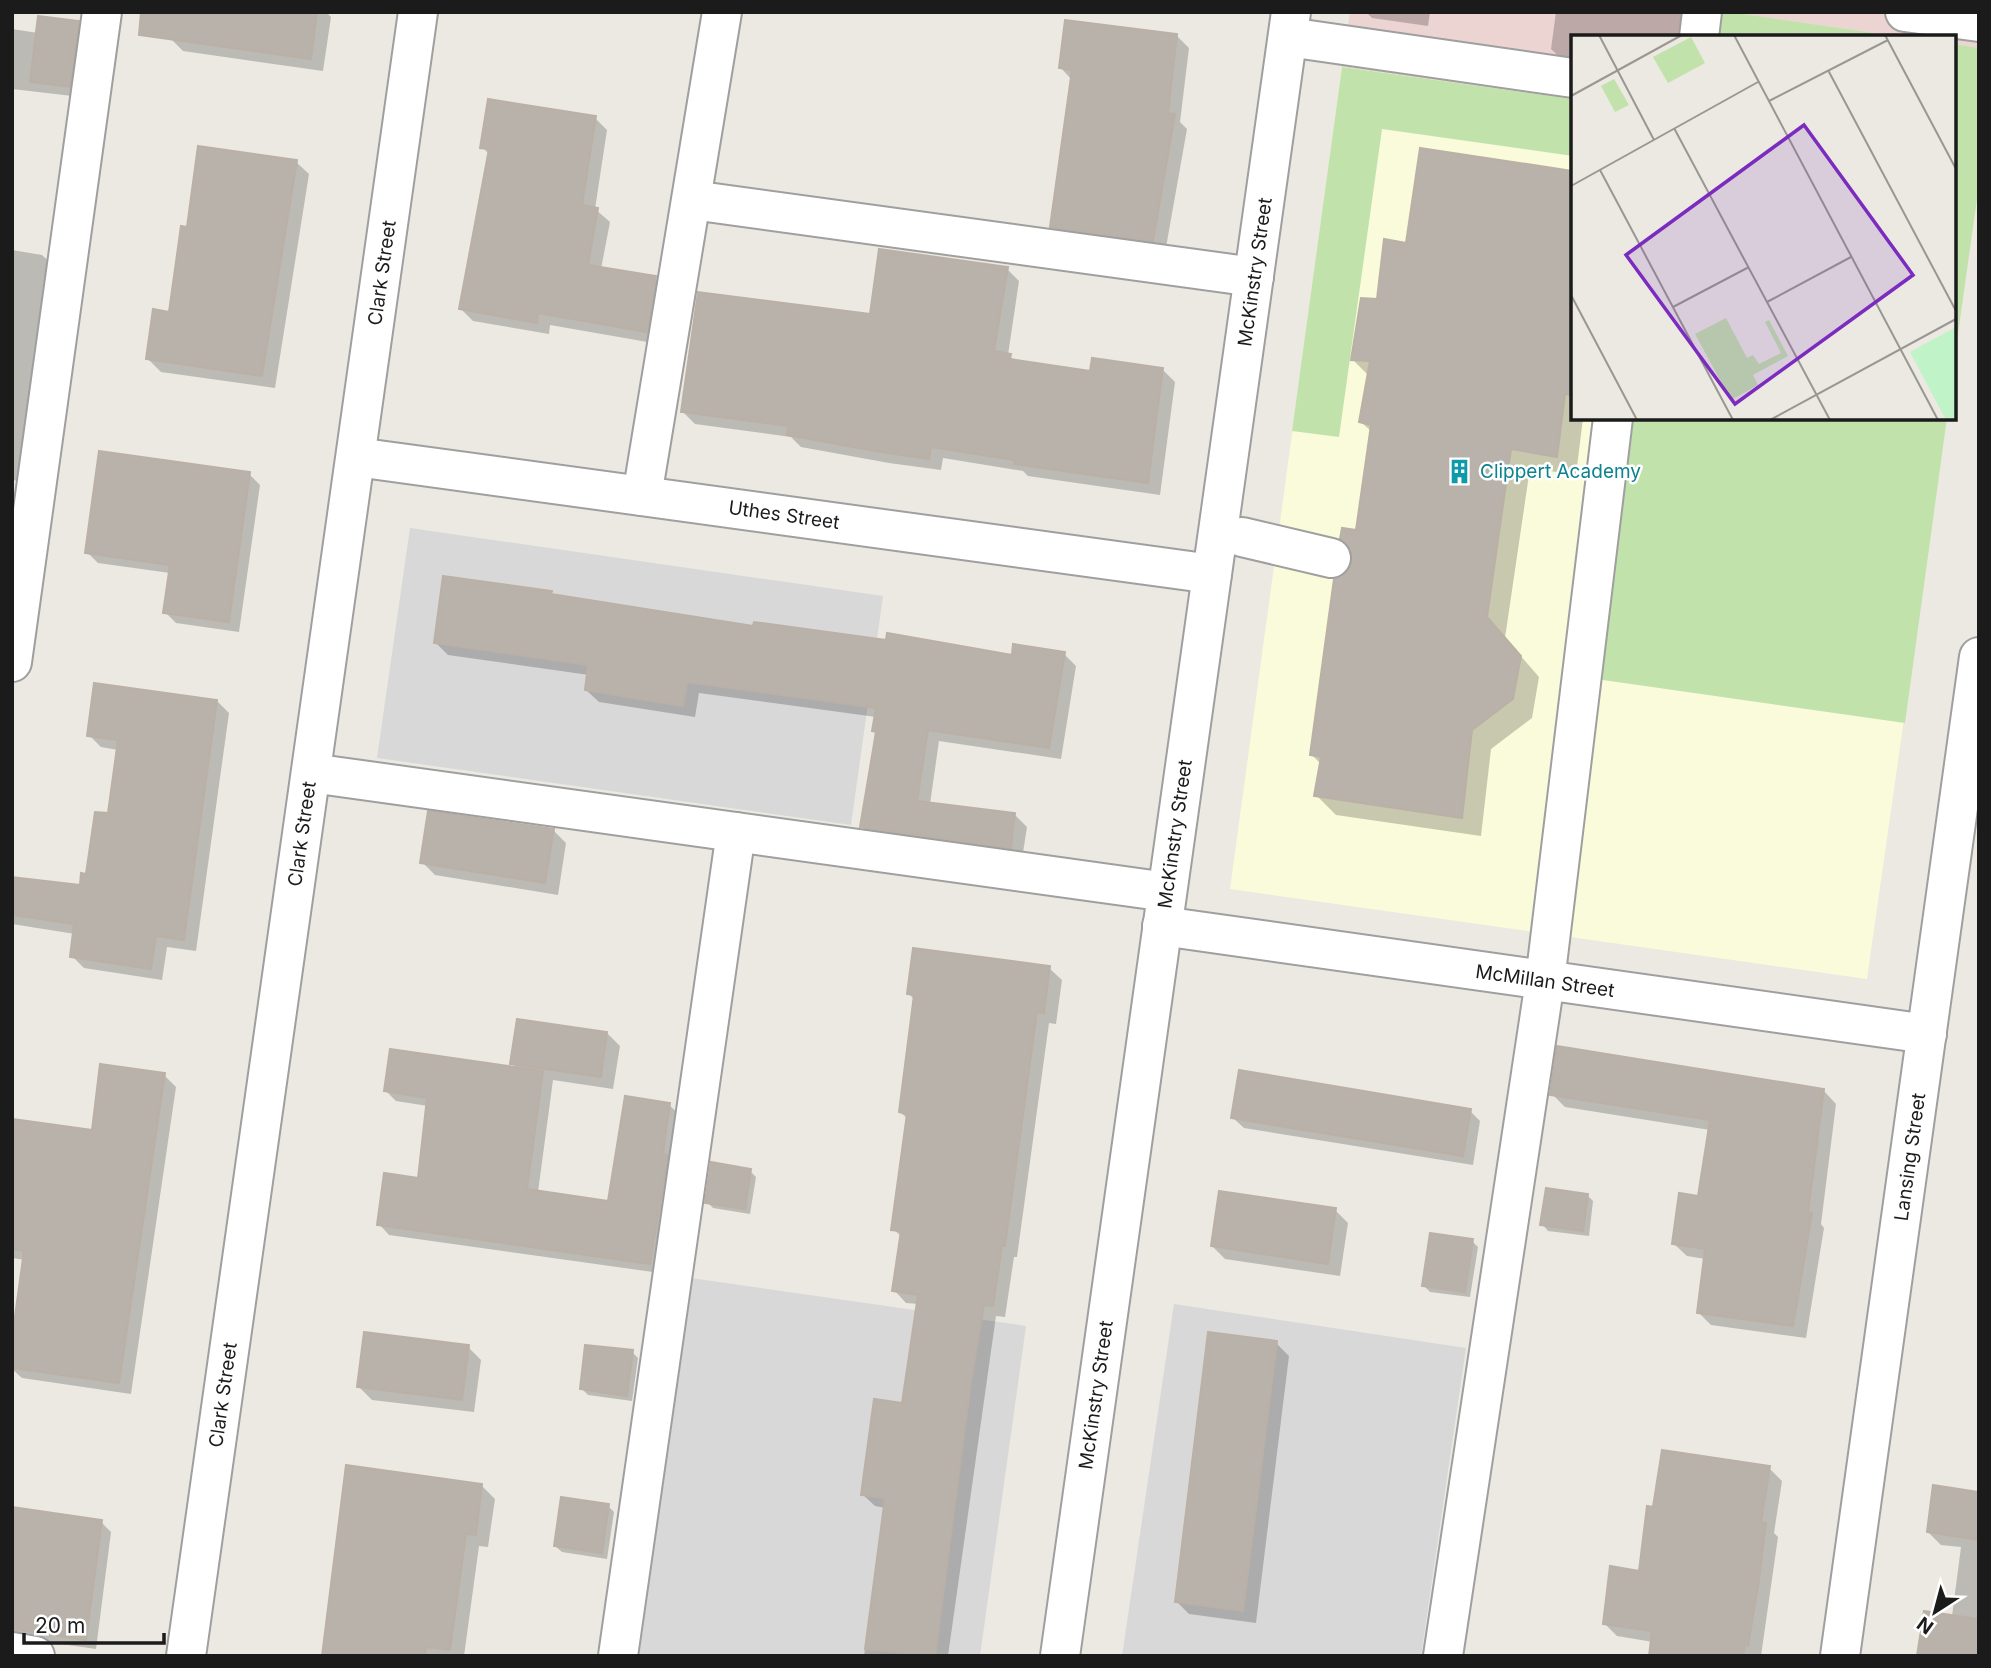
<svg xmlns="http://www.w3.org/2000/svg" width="1991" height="1668" font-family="Inter,sans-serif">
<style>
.residential{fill:#d9d8d8}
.commercial{fill:#ebd4d1}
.education{fill:#f9fbda}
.grass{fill:#c2e2ab}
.shadow{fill:#0003}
.building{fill:#b8b2ab;stroke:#bbb0a5;stroke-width:2}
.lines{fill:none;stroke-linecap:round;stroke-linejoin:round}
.minor-casing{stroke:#9f9f9f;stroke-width:42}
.minor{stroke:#fff;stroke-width:38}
.labels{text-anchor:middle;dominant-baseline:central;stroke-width:5;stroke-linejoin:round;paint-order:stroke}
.street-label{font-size:19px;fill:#1b1b1b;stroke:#fff}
.culture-label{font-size:19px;fill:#0d838f;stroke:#fff;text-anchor:start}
.inset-road{fill:none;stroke:#989792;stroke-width:2}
.view{fill:#7b2cbf;fill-opacity:0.15;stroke:#7b2cbf;stroke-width:3.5}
.inset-edge{fill:none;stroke:#1b1b1b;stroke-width:3.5}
</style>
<rect width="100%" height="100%" fill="#ebe9e1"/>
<g class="residential">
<path d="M410 528 883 596 851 825 377 758Z"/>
<path d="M691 1278 1026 1326 980 1656H639Z"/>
<path d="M1174 1304 1466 1348 1421 1656H1122Z"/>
</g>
<g class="commercial">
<path d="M1350 12H1721L1717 37H1573V99L1342 67Z"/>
<path d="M1729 12H1979V48L1954 44V37H1902Z"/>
</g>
<path class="education" d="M1342 67 1573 99V418H1947L1867 979 1230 889Z"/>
<g class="grass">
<path d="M1721 12H1729L1902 37H1717Z"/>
<path d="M1954 44 1979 48V185L1954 362Z"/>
<path d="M1342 67 1573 99V156L1382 129 1339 437 1292 431Z"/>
<path d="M1632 418H1947L1905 723 1596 679Z"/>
</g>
<g class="shadow">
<path d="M174 12H326L331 17 323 71 183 51 170 38Z"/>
<path d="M1366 12H1430L1428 26 1372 18Z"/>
<path d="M1556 12H1702L1699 37H1573V70L1551 49Z"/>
<path d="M78 23 89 34 81 97 12 89V29L38 33Z"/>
<path d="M1176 35 1189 48 1180 122 1187 129 1165 253 1064 239 1051 226 1072 80 1060 67Z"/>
<path d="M595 118 607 130 595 209 610 222 601 269 655 278 668 290 659 344 550 325 549 334 473 321 461 309 490 155 482 147Z"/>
<path d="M296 162 309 174 275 388 161 372 148 359 170 314 188 229Z"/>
<path d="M1573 173V418H1583L1576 475 1530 468 1505 638 1539 677 1532 718 1491 749 1481 836 1336 815 1316 795 1322 765 1312 755 1348 575 1354 563 1372 432 1361 422 1369 376 1353 360 1407 245Z"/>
<path d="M12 250 42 255 54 266 27 482 12 480Z"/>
<path d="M1007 269 1019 281 1008 355 1016 362 1092 373 1163 370 1175 382 1160 495 1028 476 1023 471 943 458 941 470 889 463 801 447 791 437 695 424 683 412 871 316Z"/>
<path d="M249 474 260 485 239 632 176 623 165 612 170 573 98 563 87 552Z"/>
<path d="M551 593 555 597 754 628 1013 657 1064 654 1076 666 1061 759 939 741 930 804 1015 815 1027 827 1022 859 874 839 862 827 878 734 874 730 876 717 699 693 695 717 599 702 586 690 589 675 448 655 436 643Z"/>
<path d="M217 701 229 713 196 951 167 947 162 980 84 968 72 956 75 934 12 924V879L81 887 88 876 109 815 118 750 101 747 89 735Z"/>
<path d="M553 830 566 843 558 895 435 875 422 862Z"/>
<path d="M1049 968 1062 980 1056 1024 1049 1023 1017 1257H1014L1005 1317 996 1316 948 1656H864L886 1508 875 1506 862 1494 903 1405 919 1304 906 1303 894 1290 902 1237 893 1229 908 1119 900 1112 915 1000 909 994Z"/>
<path d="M607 1033 620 1046 613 1089 553 1080 538 1192 610 1203 669 1105 680 1115 660 1273 389 1235 379 1224 420 1180 428 1106 396 1101 386 1091 518 1069 512 1063Z"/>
<path d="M164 1075 176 1087 131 1394 22 1378 12 1369 25 1260 12 1258V1120L93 1132Z"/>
<path d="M1824 1091 1836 1104 1821 1224 1824 1228 1806 1338 1711 1325 1698 1312 1706 1259 1687 1256 1674 1244 1699 1198 1710 1130 1565 1107 1552 1094Z"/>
<path d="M1470 1111 1480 1121 1473 1165 1244 1128 1233 1118Z"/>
<path d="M750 1171 756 1177 750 1214 713 1208 707 1202Z"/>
<path d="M1587 1195 1593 1201 1589 1236 1548 1231 1542 1224Z"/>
<path d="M1335 1210 1348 1223 1340 1276 1225 1259 1212 1246Z"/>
<path d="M1472 1241 1478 1247 1470 1297 1430 1292 1424 1286Z"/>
<path d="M1276 1343 1289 1356 1256 1623 1189 1614 1176 1601Z"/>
<path d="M468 1347 481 1360 474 1412 372 1400 359 1387Z"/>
<path d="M632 1352 638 1358 632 1401 588 1395 582 1389Z"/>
<path d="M1769 1468 1782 1481 1774 1533 1778 1537 1761 1656H1651L1653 1642 1617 1636 1604 1623 1641 1573Z"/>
<path d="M482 1486 495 1499 488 1547 479 1546 464 1656H324Z"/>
<path d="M1979 1493V1656L1952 1616 1961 1547 1941 1545 1928 1532Z"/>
<path d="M608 1506 614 1512 607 1559 562 1552 555 1546Z"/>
<path d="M12 1509 101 1522 111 1532 96 1649 12 1637Z"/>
</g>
<g class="building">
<path d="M141 12H317L311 59 139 35Z"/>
<path d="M38 16 79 21 70 87 30 82Z"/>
<path d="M1065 20 1177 34 1168 113 1175 114 1153 241 1050 227 1072 70 1059 68Z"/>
<path d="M488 99 596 116 582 205 598 208 588 265 656 276 647 332 538 313 537 323 459 309 489 149 480 148Z"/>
<path d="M198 146 297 160 262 376 146 359 153 309 169 312 181 226 187 227Z"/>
<path d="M1420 148 1573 171V395L1565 394 1557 457 1511 449 1487 617 1521 656 1513 699 1472 730 1462 818 1314 796 1321 757 1310 755 1334 579 1346 573 1352 562V551L1340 539 1342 528 1356 530 1371 425 1359 422 1370 361 1351 360 1361 298 1377 299 1384 239 1406 243Z"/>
<path d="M879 249 1008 267 994 351 1011 354 1010 359 1090 371 1092 358 1163 368 1148 483 1014 464V460L931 447 929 459 875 451 787 435 788 426 681 412 698 292 870 314Z"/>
<path d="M99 451 250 472 229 622 163 613 170 565 85 553Z"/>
<path d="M443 576 552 591 551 594 753 626 754 622 886 640 887 633 1012 655 1013 644 1065 652 1049 748 928 730 917 801 1015 813 1011 848 860 827 876 732 872 731 876 708 687 682 683 706 585 690 588 665 434 643Z"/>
<path d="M94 683 217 700 184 940 156 936 151 969 70 957 74 924 12 915V877L80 885 81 873 86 874 95 812 108 813 118 740 87 736Z"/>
<path d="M428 811 554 829 545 883 420 863Z"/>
<path d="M913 948 1050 966 1044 1013 1037 1012 1005 1246H1002L993 1306 984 1305 971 1380 935 1656 865 1649 885 1498 861 1495 874 1399 902 1403 918 1295 892 1291 901 1231 891 1230 907 1114 899 1112 914 995 907 994Z"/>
<path d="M517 1019 607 1032 601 1077 510 1064Z"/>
<path d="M1557 1046 1824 1089 1808 1213H1812L1793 1326 1697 1313 1705 1249 1672 1244 1679 1193 1698 1196 1710 1120 1550 1095Z"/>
<path d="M390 1049 543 1071 527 1189 608 1201 625 1096 670 1103 663 1154 668 1155 650 1264 377 1225 384 1173 418 1178 427 1098 384 1091Z"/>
<path d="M100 1064 165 1073 119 1383 12 1368V1338L24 1251 12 1249V1119L92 1130Z"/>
<path d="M1239 1070 1471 1109 1463 1156 1231 1118Z"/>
<path d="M711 1162 751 1169 745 1209 705 1203Z"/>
<path d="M1546 1188 1588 1194 1583 1231 1540 1225Z"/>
<path d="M1219 1191 1336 1208 1328 1264 1211 1246Z"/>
<path d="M1430 1233 1473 1239 1465 1292 1422 1286Z"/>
<path d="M364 1332 469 1345 462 1400 357 1387Z"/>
<path d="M1208 1332 1277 1341 1243 1611 1175 1602Z"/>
<path d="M585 1345 633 1350 627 1396 580 1389Z"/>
<path d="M1662 1450 1770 1466 1761 1522 1766 1523 1759 1580 1748 1646 1745 1645 1743 1656H1649L1652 1631 1603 1624 1610 1566 1639 1571 1647 1506 1653 1507Z"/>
<path d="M346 1465 482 1484 476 1535 466 1534 450 1650 426 1647 425 1656H322Z"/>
<path d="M1933 1485 1979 1492V1540L1927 1532Z"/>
<path d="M561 1497 609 1504 602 1553 554 1546Z"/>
<path d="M12 1507 102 1520 86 1640 12 1629Z"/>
<path d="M1924 1611 1979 1619V1656H1917Z"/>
</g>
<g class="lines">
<defs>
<g id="minor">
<path d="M1905 12 1979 22"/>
<path d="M1288 37 1573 78"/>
<path d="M1699 37 1702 12"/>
<path d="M692 200 1254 277"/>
<path d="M356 457 1212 574"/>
<path d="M642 496 722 12"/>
<path d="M1242 537 1331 558"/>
<path d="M12 662 102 12"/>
<path d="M311 773 1167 892"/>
<path d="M1162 926 1927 1034"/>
<path d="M12 1652 35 1656"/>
<path d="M186 1656 418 12"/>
<path d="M618 1656 736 832"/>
<path d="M1060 1656 1291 12"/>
<path d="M1443 1656 1545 981 1613 418"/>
<path d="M1840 1656 1979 657"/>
</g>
</defs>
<use href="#minor" class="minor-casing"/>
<use href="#minor" class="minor"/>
</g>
<defs>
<symbol id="building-bare" viewBox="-9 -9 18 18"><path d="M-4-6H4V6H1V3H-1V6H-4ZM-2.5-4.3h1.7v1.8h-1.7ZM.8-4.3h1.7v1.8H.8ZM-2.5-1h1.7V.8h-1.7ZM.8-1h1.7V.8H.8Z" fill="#0f9aa8" stroke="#fff" stroke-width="2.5" paint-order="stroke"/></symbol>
</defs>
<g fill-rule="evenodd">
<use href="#building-bare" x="1442" y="454" width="35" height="35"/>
</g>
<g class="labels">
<g class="street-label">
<text transform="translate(1255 272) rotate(-82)">McKinstry Street</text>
<text transform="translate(382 273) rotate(-82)">Clark Street</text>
<text transform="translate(784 515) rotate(8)">Uthes Street</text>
<text transform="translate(302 834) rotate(-82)">Clark Street</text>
<text transform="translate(1175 834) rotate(-82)">McKinstry Street</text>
<text transform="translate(1545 981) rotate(8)">McMillan Street</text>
<text transform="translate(1910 1157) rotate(-82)">Lansing Street</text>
<text transform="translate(223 1395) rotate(-82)">Clark Street</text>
<text transform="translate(1096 1395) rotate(-82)">McKinstry Street</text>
</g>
<g class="culture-label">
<text x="1480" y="471">Clippert Academy</text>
</g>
</g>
<g transform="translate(1571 35)">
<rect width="385" height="385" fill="#ebe9e1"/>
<path d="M120 2 134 28 97 48 82 22ZM43 44 58 70 44 77 30 51ZM155 283 176 323 182 320 188 329 210 318 194 287 198 285 217 321 182 340 187 350 160 365 124 299Z" fill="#c2e2ab"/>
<path d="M385 292V385H375L339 317Z" fill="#c0f3c8"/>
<path class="inset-road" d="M28 0 83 105M163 0 367 385M314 0 385 134M257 35 385 276M0 61 111 0M198 66 317 5M103 93 259 385M29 135 162 385M0 151 187 47M0 260 66 385M196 267 280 222M102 272 178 232M199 385 385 284"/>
<path class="view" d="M233 90 342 240 164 369 55 220Z"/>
<rect width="385" height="385" class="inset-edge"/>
</g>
<rect width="1991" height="1668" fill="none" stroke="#1b1b1b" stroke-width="28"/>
<g transform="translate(1935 1612) rotate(216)" stroke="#ffffff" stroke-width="5" paint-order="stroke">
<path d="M0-5L12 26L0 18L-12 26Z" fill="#1b1b1b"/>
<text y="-10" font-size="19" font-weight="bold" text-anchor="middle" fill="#1b1b1b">N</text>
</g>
<path d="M24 1633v10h140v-10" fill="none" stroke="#1b1b1b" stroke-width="3.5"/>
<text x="35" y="1633" font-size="21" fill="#1b1b1b" stroke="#ffffff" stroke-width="5" paint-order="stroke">20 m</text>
</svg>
